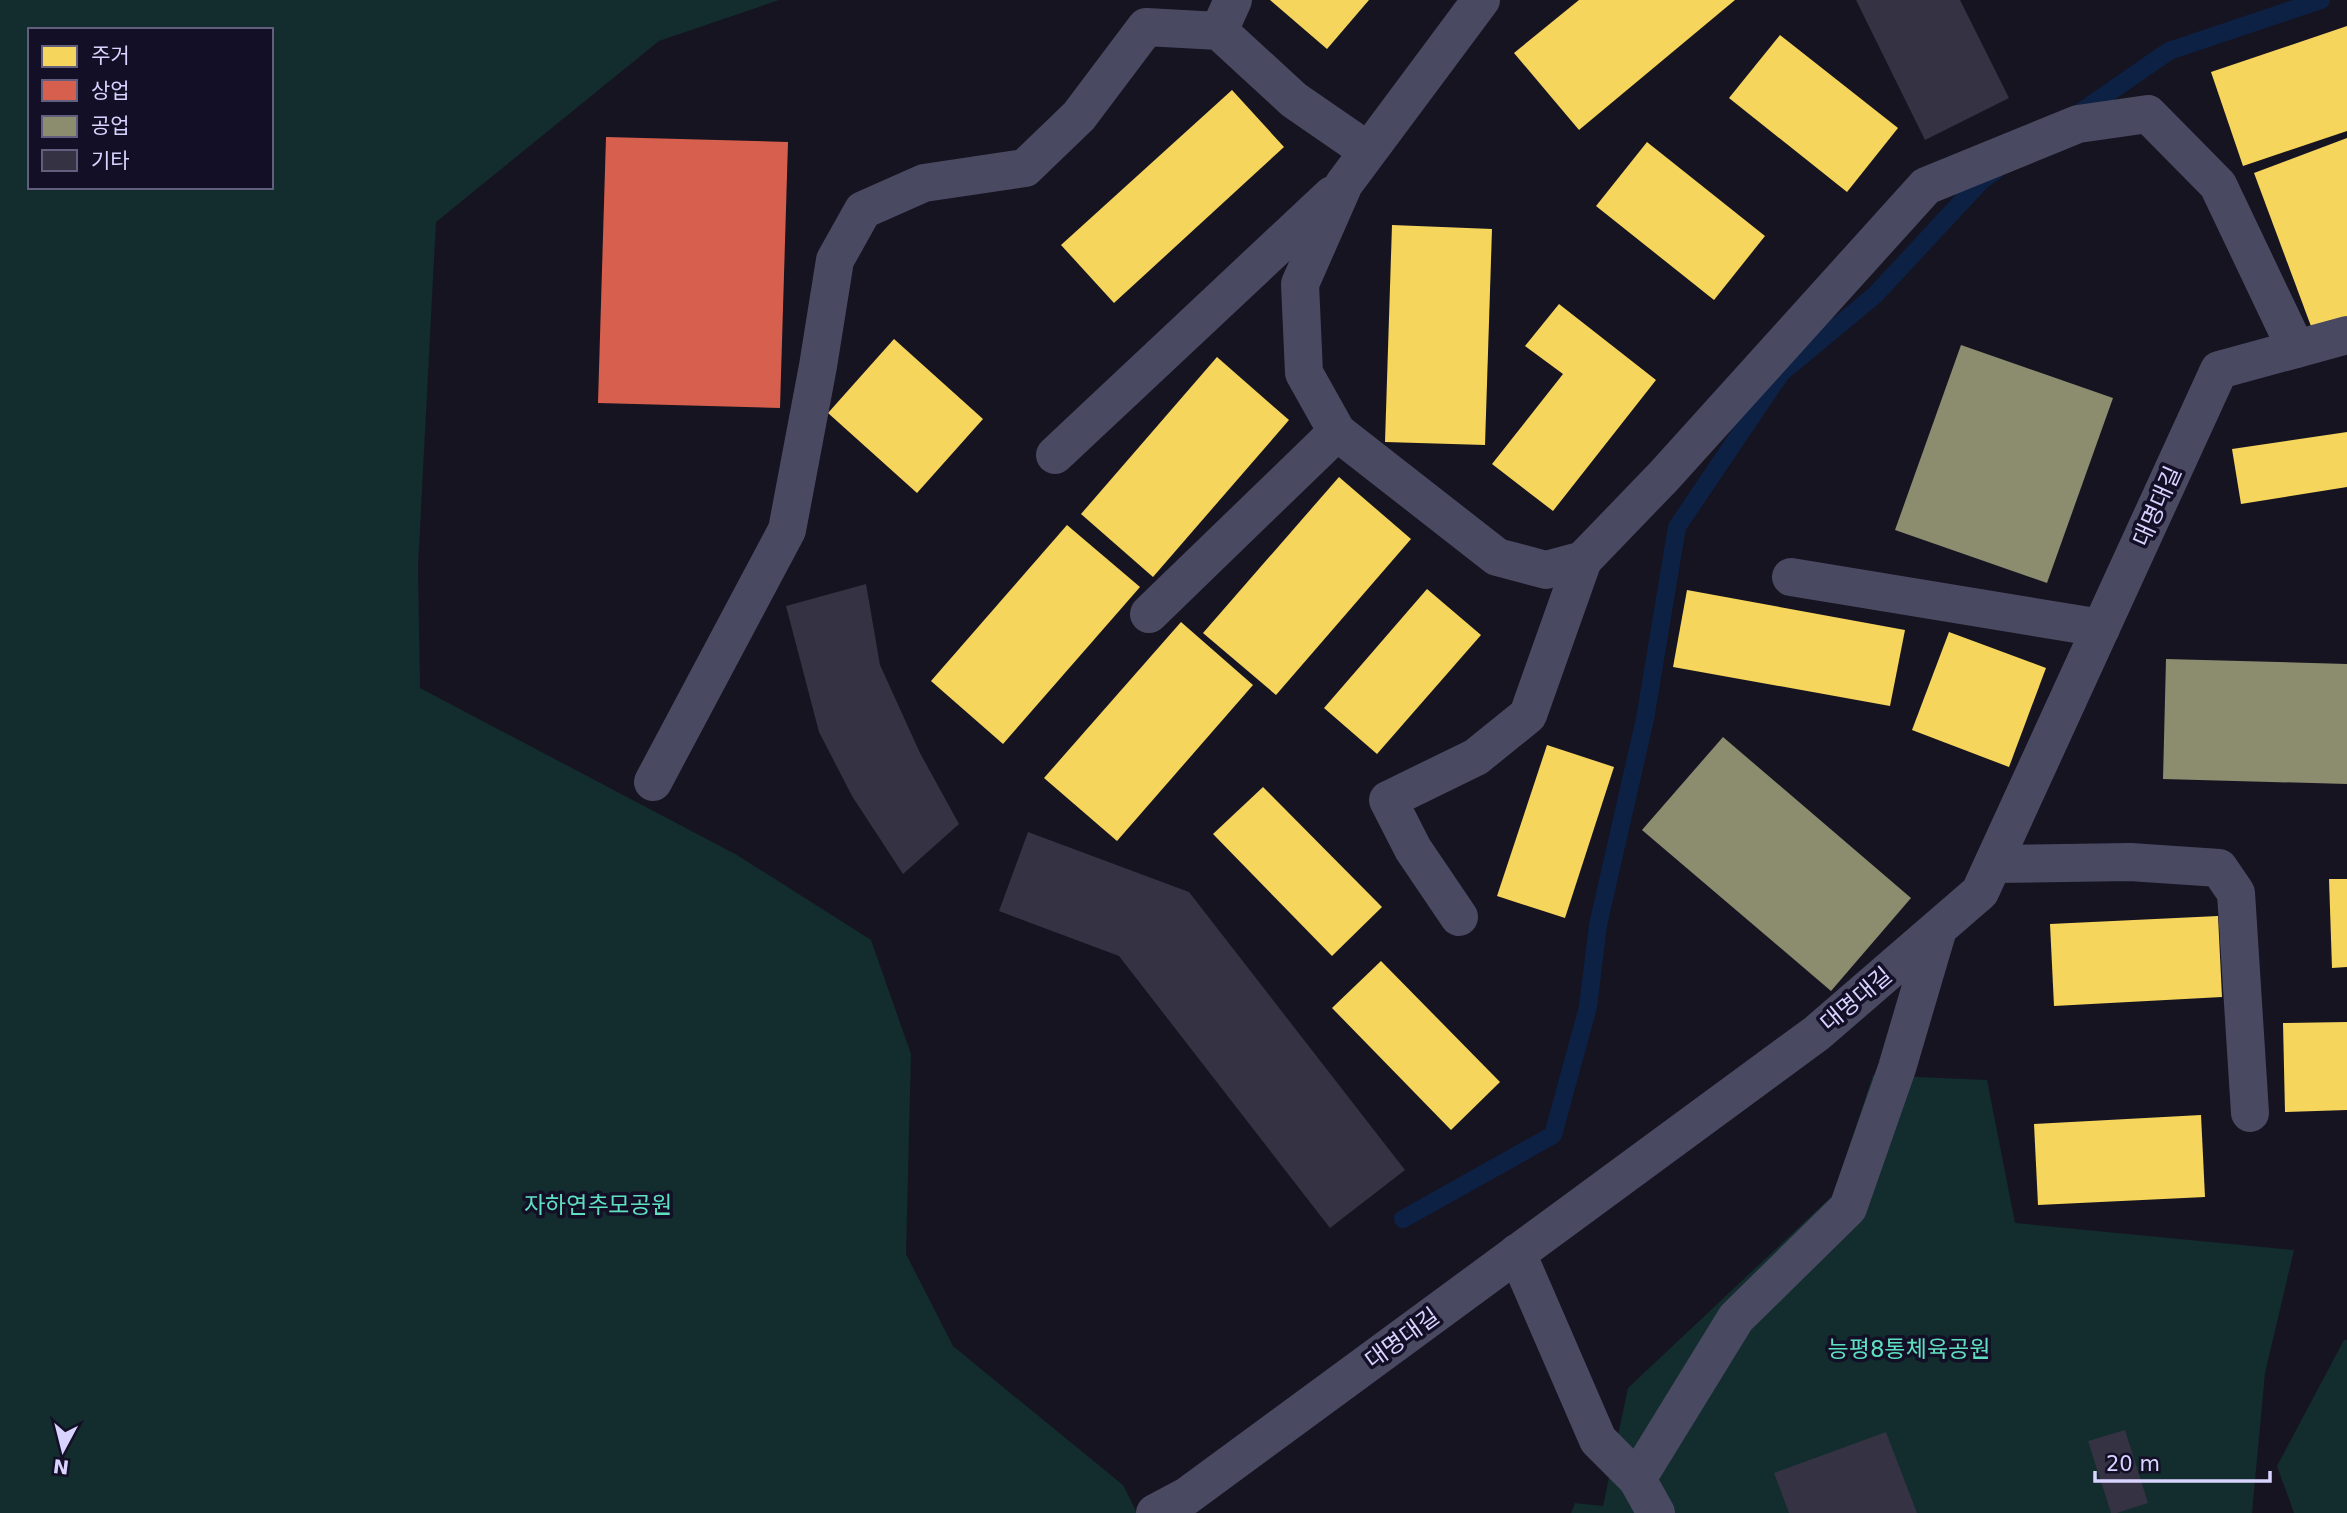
<svg xmlns="http://www.w3.org/2000/svg" width="2347" height="1513" font-family="'DejaVu Sans','Noto Sans KR',sans-serif">
<style>
.green{fill:#132c2d;fill-rule:evenodd}
.homes{fill:#f6d55c}
.shops{fill:#d6604d}
.industry{fill:#8c8c6e}
.lines{fill:none;stroke-linecap:round;stroke-linejoin:round}
.stream{stroke:#0d2144;stroke-width:18}
.building{fill:#343243}
.minor{stroke:#4a4962;stroke-width:38}
.labels{text-anchor:middle;dominant-baseline:central;stroke-width:7;stroke-linejoin:round;paint-order:stroke}
.street-label{font-size:23px;fill:#d9d4ff;stroke:#130f26}
.park-label{font-size:23px;fill:#5fe0c0;stroke:#130f26}
</style>
<rect width="100%" height="100%" fill="#161421"/>
<g class="green">
<path d="M0 0H779L659 41 436 222 418 566 420 688 737 855 871 940 911 1054 906 1254 953 1346 1123 1485 1137 1513H0ZM30 30H271V187H30Z"/>
<path d="M1873 1075 1987 1080 2015 1223 2294 1250 2265 1373 2252 1513H1571L1575 1503 1603 1506 1628 1388 1833 1195Z"/>
<path d="M2344 1340H2347V1513H2294L2277 1466Z"/>
</g>
<g class="homes">
<path d="M1270 0H1369L1327 49Z"/>
<path d="M1579 0H1735L1579 130 1514 53Z"/>
<path d="M2347 26V131L2243 166 2211 72Z"/>
<path d="M1780 35 1898 128 1847 192 1729 98Z"/>
<path d="M1232 90 1284 147 1114 303 1061 245Z"/>
<path d="M2347 138V325L2315 337 2254 173Z"/>
<path d="M1647 142 1765 236 1714 300 1596 206Z"/>
<path d="M1392 225 1492 229 1485 445 1385 442Z"/>
<path d="M1559 304 1656 380 1553 511 1492 464 1563 374 1525 346Z"/>
<path d="M894 339 983 419 917 493 828 413Z"/>
<path d="M1217 357 1289 420 1153 577 1081 514Z"/>
<path d="M2347 432V487L2241 504 2232 449Z"/>
<path d="M1339 477 1411 539 1276 695 1203 633Z"/>
<path d="M1067 525 1140 587 1003 744 931 681Z"/>
<path d="M1427 589 1481 635 1377 754 1324 708Z"/>
<path d="M1687 590 1905 630 1890 706 1673 667Z"/>
<path d="M1181 622 1253 685 1117 841 1044 778Z"/>
<path d="M1949 632 2046 668 2009 767 1912 730Z"/>
<path d="M1547 745 1614 767 1565 918 1497 896Z"/>
<path d="M1263 787 1382 907 1332 956 1213 834Z"/>
<path d="M2329 879H2347V967L2332 968Z"/>
<path d="M2218 916 2222 997 2054 1006 2050 924Z"/>
<path d="M1381 961 1500 1082 1451 1130 1332 1008Z"/>
<path d="M2347 1022V1110L2285 1112 2283 1023Z"/>
<path d="M2201 1115 2205 1197 2038 1205 2034 1124Z"/>
</g>
<path class="shops" d="M606 137 788 142 780 408 598 403Z"/>
<g class="industry">
<path d="M1961 345 2113 398 2047 583 1895 530Z"/>
<path d="M2166 659 2347 664V784L2163 779Z"/>
<path d="M1723 737 1911 898 1831 991 1642 830Z"/>
</g>
<g class="lines">
<g class="stream">
<path d="M2075 116 2169 51 2321 0"/>
<path d="M1403 1219 1553 1135 1588 1007 1598 925 1645 719 1677 527 1781 373 1875 295 1981 181 1995 171"/>
</g>
</g>
<g class="building">
<path d="M1856 0H1960L2009 98 1925 140Z"/>
<path d="M866 584 880 665 920 753 959 824 903 874 852 796 819 732 786 606Z"/>
<path d="M1028 832 1189 892 1405 1170 1330 1228 1119 956 999 911Z"/>
<path d="M2125 1430 2148 1503 2117 1513H2111L2088 1441Z"/>
<path d="M1886 1432 1917 1513H1789L1774 1473Z"/>
</g>
<g class="lines">
<g class="minor">
<path d="M1481 0 1344 184 1300 284 1304 373 1337 432 1497 557 1546 570 1583 560 1664 476 1926 186 2078 124 2148 114 2218 185 2296 349"/>
<path d="M1219 31 1233 0"/>
<path d="M1055 455 1332 195"/>
<path d="M1791 577 2101 628"/>
<path d="M1149 614 1337 432"/>
<path d="M653 782 787 530 818 366 835 260 863 210 924 183 1025 168 1079 116 1146 27 1219 31 1294 100 1368 151"/>
<path d="M1993 864 2130 862 2219 868 2236 893 2250 1113"/>
<path d="M1459 917 1413 849 1388 800 1476 757 1528 715 1583 560"/>
<path d="M1517 1253 1598 1440 1637 1479 1656 1513"/>
<path d="M1637 1479 1736 1318 1848 1208 1897 1068 1938 929"/>
<path d="M1155 1513 1187 1496 1817 1033 1980 892 2219 370 2347 335"/>
</g>
</g>
<g class="labels">
<g class="street-label">
<text transform="translate(2157 506) rotate(-66)">대명대길</text>
<text transform="translate(1856 999) rotate(-40)">대명대길</text>
<text transform="translate(1402 1338) rotate(-36)">대명대길</text>
</g>
<g class="park-label">
<text x="598" y="1205">자하연추모공원</text>
<text x="1909" y="1349">능평8통체육공원</text>
</g>
</g>
<rect x="28" y="28" width="245" height="161" fill="#130f26" stroke="#625e7d" stroke-width="2"/>
<rect x="42" y="46" width="35" height="21" fill="#f6d55c" stroke="#625e7d" stroke-width="2"/>
<text x="91" y="63" font-size="21" fill="#d9d4ff">주거</text>
<rect x="42" y="80" width="35" height="21" fill="#d6604d" stroke="#625e7d" stroke-width="2"/>
<text x="91" y="98" font-size="21" fill="#d9d4ff">상업</text>
<rect x="42" y="116" width="35" height="21" fill="#8c8c6e" stroke="#625e7d" stroke-width="2"/>
<text x="91" y="133" font-size="21" fill="#d9d4ff">공업</text>
<rect x="42" y="150" width="35" height="21" fill="#343243" stroke="#625e7d" stroke-width="2"/>
<text x="91" y="168" font-size="21" fill="#d9d4ff">기타</text>
<g transform="translate(63 1450) rotate(187)" stroke="#130f26" stroke-width="5" paint-order="stroke">
<path d="M0-5L12 26L0 18L-12 26Z" fill="#d9d4ff"/>
<text y="-10" font-size="19" font-weight="bold" text-anchor="middle" fill="#d9d4ff">N</text>
</g>
<path d="M2095 1471v10h175v-10" fill="none" stroke="#d9d4ff" stroke-width="3.5"/>
<text x="2106" y="1471" font-size="21" fill="#d9d4ff" stroke="#130f26" stroke-width="5" paint-order="stroke">20 m</text>
</svg>
